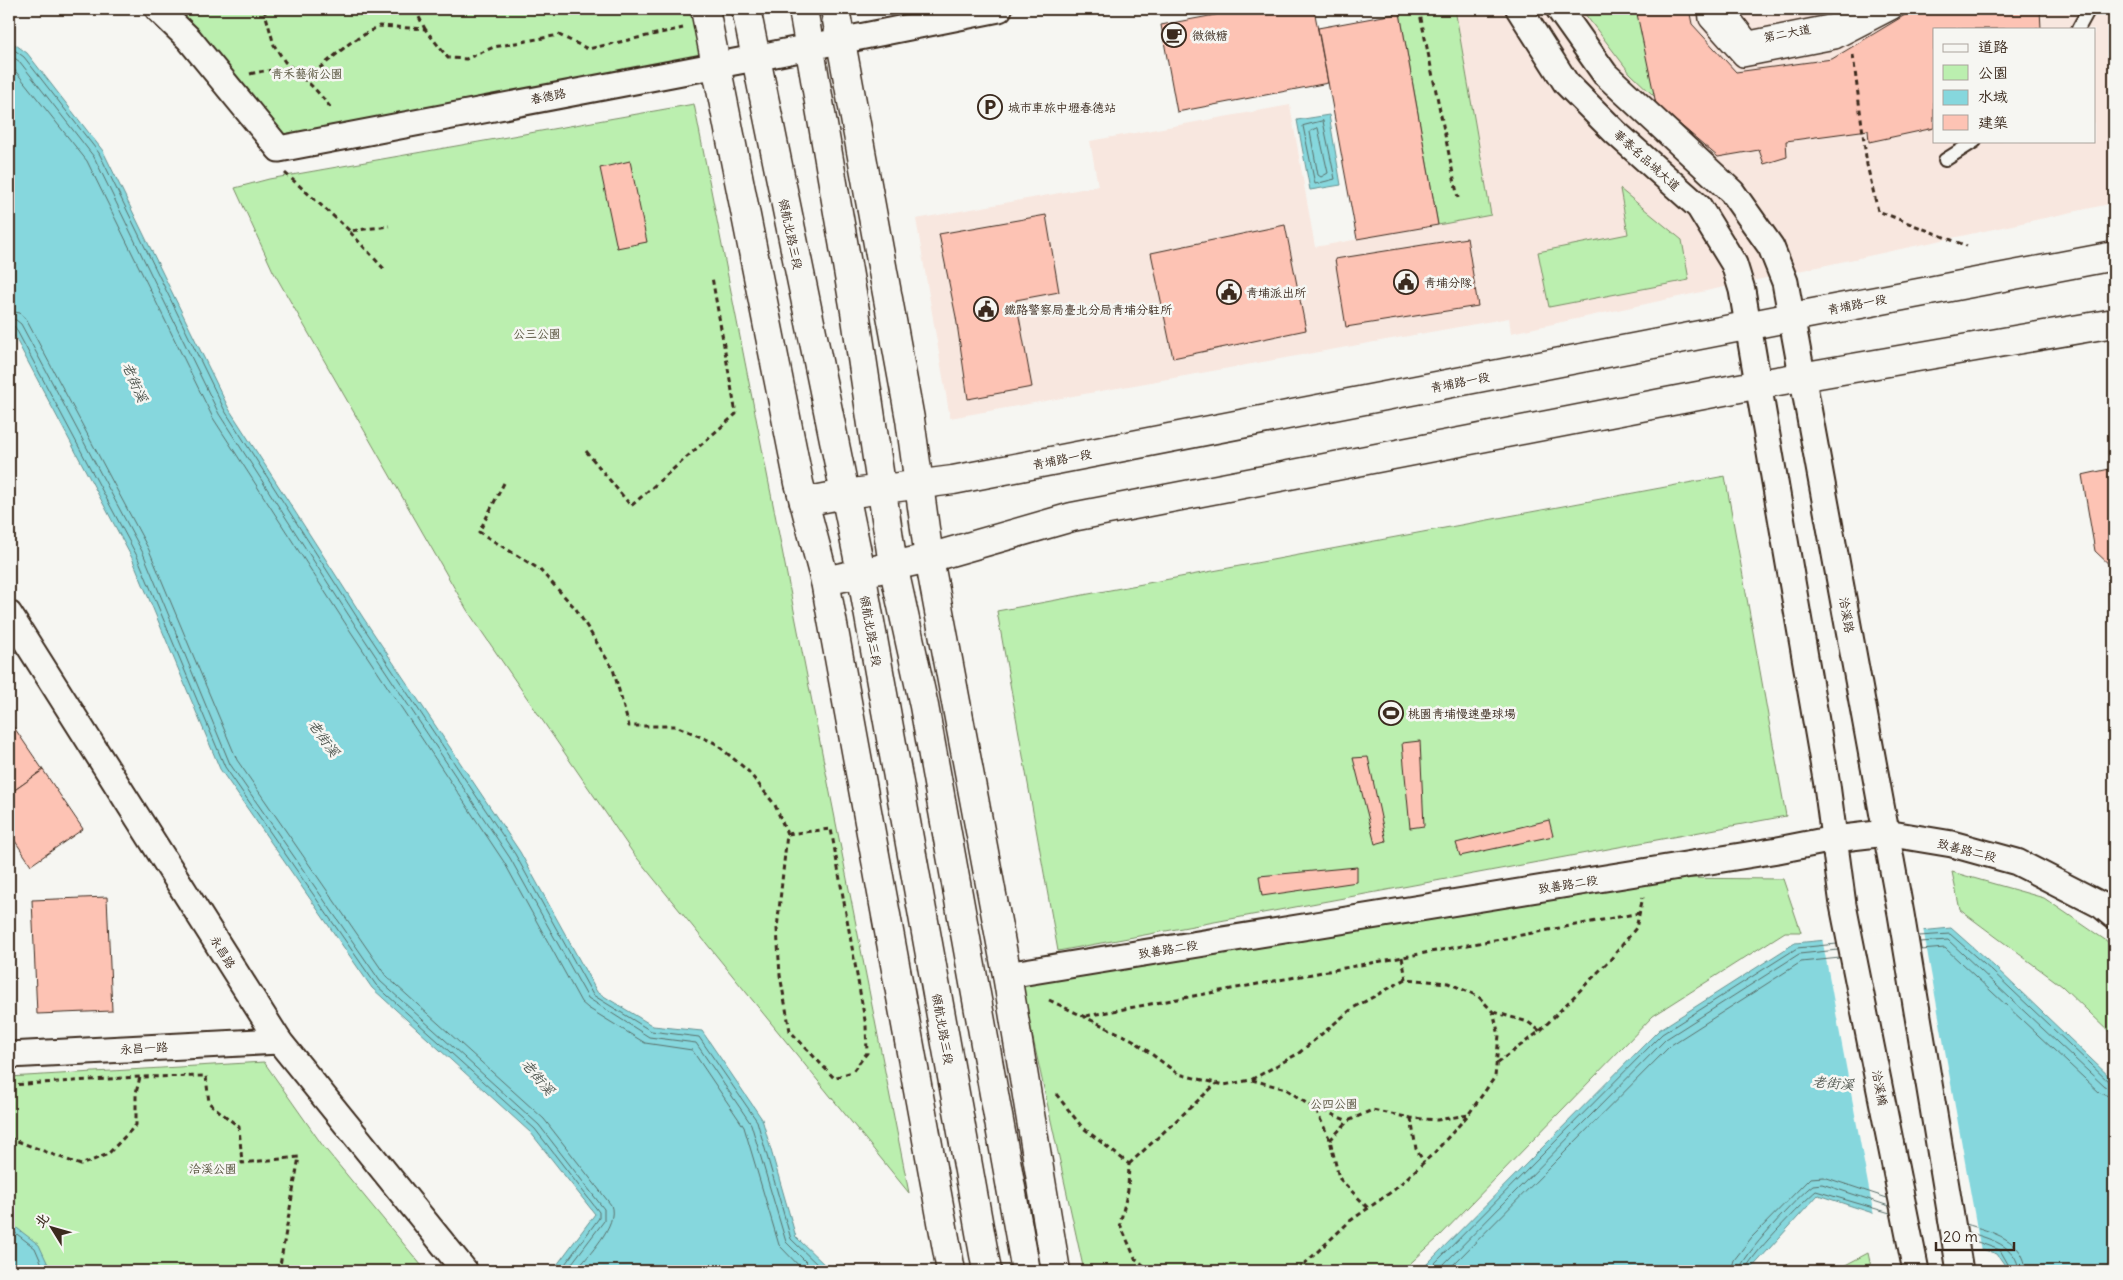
<svg xmlns="http://www.w3.org/2000/svg" width="2123" height="1280" font-family="Delius,'LXGW WenKai TC',sans-serif">
<style>
.built{fill:#f8e7df;fill-rule:evenodd}
.green{fill:#bbefaf;stroke:#7b8c66}
.water{fill:#86d7dd;stroke:#689291}
.pier{fill:#f6f6f2}
.lines{fill:none;stroke-linecap:round;stroke-linejoin:round}
.shore{stroke:#596f6a;stroke-width:1}
.building{fill:#fdc3b4;stroke:#3b2a1e}
.service-casing{stroke:#3b2a1e;stroke-width:16}
.pedestrian-casing{stroke:#3b2a1e;stroke-width:22}
.minor-casing{stroke:#3b2a1e;stroke-width:29}
.tertiary-casing{stroke:#3b2a1e;stroke-width:31}
.secondary-casing{stroke:#3b2a1e;stroke-width:31}
.path{stroke:#3b2a1e;stroke-width:3;stroke-dasharray:5 4;stroke-linecap:butt}
.service{stroke:#f6f6f2;stroke-width:12}
.pedestrian{stroke:#f6f6f2;stroke-width:19}
.minor{stroke:#f6f6f2;stroke-width:25}
.tertiary{stroke:#f6f6f2;stroke-width:28}
.secondary{stroke:#f6f6f2;stroke-width:28}
.labels{text-anchor:middle;dominant-baseline:central;stroke-width:5;stroke-linejoin:round;paint-order:stroke}
.street-label{font-size:12px;fill:#3b2a1e;stroke:#f6f6f2}
.poi-label{font-size:12px;fill:#3b2a1e;stroke:#f6f6f2;text-anchor:start}
.park-label{font-size:12px;fill:#55513b;stroke:#f6f6f2}
.water-label{font-size:14px;font-style:italic;fill:#4e554e;stroke:#f6f6f2}
</style>
<rect width="100%" height="100%" fill="#f6f6f2"/>
<filter id="ink" filterUnits="userSpaceOnUse"><feTurbulence type="fractalNoise" baseFrequency=".02" numOctaves="2"/><feDisplacementMap in="SourceGraphic" scale="10" xChannelSelector="R" yChannelSelector="G"/><feConvolveMatrix kernelMatrix="1 2 1 2 8 2 1 2 1" color-interpolation-filters="sRGB"/></filter>
<g filter="url(#ink)">
<path class="built" d="M1455 9H2114V203L1511 333 1509 318 950 418 916 219 1098 186 1090 141 1290 105 1315 247 1491 215ZM1934 29H2094V141H1934Z"/>
<g class="green">
<path d="M170 9H698L705 61 281 143Z"/>
<path d="M1424 9H1455L1491 215 1438 225 1400 13Z"/>
<path d="M1581 9H1640L1655 97 1630 73Z"/>
<path d="M694 104 909 1193 633 853 467 610 273 271 235 188 269 179Z"/>
<path d="M1620 189 1682 240 1689 280 1549 307 1538 252 1628 234Z"/>
<path d="M1725 476 1786 816 1058 951 997 611Z"/>
<path d="M1952 872 2044 898 2114 946V1036L2062 986 1960 910Z"/>
<path d="M1661 878 1783 879 1801 932H1785L1653 1016 1438 1238 1402 1271H1084L1021 984Z"/>
<path d="M264 1062 323 1146 426 1271H9V1077Z"/>
<path d="M1868 1253 1872 1271H1834Z"/>
</g>
<g class="water">
<path d="M9 40 27 53 103 151 229 409 364 619 520 852 597 992 653 1026 702 1031 762 1119 796 1237 831 1271H557L554 1269 595 1214 531 1133 372 988 220 769 132 558 9 326Z"/>
<path d="M1329 115 1341 185 1310 190 1297 120Z"/>
<path d="M1951 928 1995 967 2114 1081V1271H2009L1997 1254 1818 1195 1749 1271H1420L1659 1030 1795 943Z"/>
<path d="M9 1222 39 1245 51 1271H9Z"/>
</g>
<path class="pier" d="M1923 928 1981 1251 1874 1216 1822 938Z"/>
<g class="lines">
<g class="shore">
<path d="M9 46 24 57 99 153 225 411 360 622 515 854 593 995 651 1031 699 1037 757 1121 791 1239 824 1271"/>
<path d="M9 54 20 62 94 157 219 414 355 625 510 858 588 998 649 1037 696 1043 751 1124 786 1242 815 1271"/>
<path d="M9 63 87 161 213 418 349 629 504 862 581 1002 588 1008 645 1043 692 1050 744 1127 779 1245 804 1271"/>
<path d="M1323 121 1335 179 1315 184 1303 126Z"/>
<path d="M1318 128 1328 173 1321 177 1318 175 1310 132Z"/>
<path d="M9 311 20 313 27 321 149 550 237 760 386 976 544 1119 611 1205C619 1225 588 1255 576 1271"/>
<path d="M9 318 16 320 21 324 143 553 230 764 380 981 539 1125 604 1209V1221L566 1271"/>
<path d="M9 324 15 327 137 556 225 767 376 985 535 1129 599 1212V1218L560 1271"/>
<path d="M1919 936 1950 934 1992 971 2109 1082 2114 1084"/>
<path d="M1920 942 1948 940 2105 1087 2114 1090"/>
<path d="M1921 950 1945 948 2100 1093 2114 1098"/>
<path d="M1966 1224C1991 1232 2025 1239 2026 1271"/>
<path d="M9 1228 35 1248 45 1271"/>
<path d="M1968 1232C1988 1239 2017 1244 2019 1271"/>
<path d="M1969 1239 2000 1250 2012 1271"/>
<path d="M1427 1271 1662 1034 1797 948 1837 944"/>
<path d="M1437 1271 1666 1039 1799 954 1838 950"/>
<path d="M1447 1271 1671 1045 1801 962 1840 958"/>
<path d="M1731 1271 1734 1260 1752 1237 1810 1178 1824 1177 1887 1198"/>
<path d="M1739 1271C1740 1258 1800 1194 1813 1185L1822 1184 1889 1206"/>
<path d="M1745 1271C1746 1260 1805 1200 1816 1191L1890 1213"/>
</g>
</g>
<g class="building">
<path d="M1247 9H1314L1328 83 1177 112 1161 25Z"/>
<path d="M1636 9H1689L1692 24 1736 72 1832 59 1915 9H2040L2041 29H1934V128L1869 142 1868 130 1786 141 1787 157 1764 164 1759 150 1718 157 1656 104Z"/>
<path d="M1400 13 1438 225 1357 239 1318 28Z"/>
<path d="M630 161 647 242 617 248 600 168Z"/>
<path d="M1046 215 1059 292 1016 300 1032 387 968 399 956 317 939 234Z"/>
<path d="M1285 225 1306 330 1173 358 1151 253Z"/>
<path d="M1467 238 1478 306 1346 327 1335 259Z"/>
<path d="M2114 468V569L2095 551 2082 475Z"/>
<path d="M9 720 43 770 9 794Z"/>
<path d="M1420 741 1424 826 1410 828 1402 743Z"/>
<path d="M1368 757 1386 841 1375 844 1353 758Z"/>
<path d="M43 770 83 829 31 865 9 832V794Z"/>
<path d="M1549 820 1553 836 1460 856 1456 843Z"/>
<path d="M1357 867V882L1262 896 1259 876Z"/>
<path d="M107 897 112 1011 37 1014 32 900Z"/>
<path d="M9 979H11L12 1013H9Z"/>
</g>
<g class="lines">
<defs>
<g id="service">
<path d="M2078 29 2089 9"/>
<path d="M1945 160 1975 141"/>
</g>
<g id="pedestrian">
<path d="M1708 9 1709 19 1743 57 1835 39 1893 9"/>
<path d="M1724 9 1749 41 1834 24 1862 9"/>
</g>
<g id="minor">
<path d="M158 9 189 39 279 149 755 58 999 9"/>
<path d="M1519 9 1566 83 1615 132 1699 207 1734 264 1742 290 1827 785 1843 905 1916 1271"/>
<path d="M1559 9 1605 74 1732 192 1771 247 1785 282 1901 914 1960 1271"/>
<path d="M9 614 279 1041 465 1271"/>
<path d="M1007 975 1778 850 1834 839 1886 833 1952 844 2017 862 2101 905 2114 916"/>
<path d="M9 1055 279 1041"/>
</g>
<g id="tertiary">
<path d="M705 9 799 483 825 581 951 1271"/>
<path d="M835 9 910 419 929 558 1007 975 1056 1271"/>
</g>
<g id="secondary">
<path d="M746 9 861 572 987 1271"/>
<path d="M803 9 855 311 893 565 924 706 1026 1271"/>
<path d="M804 502 845 494 953 480 1792 317 2114 256"/>
<path d="M825 581 929 558 1072 517 1760 384 2114 323"/>
</g>
</defs>
<use href="#service" class="service-casing"/>
<use href="#pedestrian" class="pedestrian-casing"/>
<use href="#minor" class="minor-casing"/>
<use href="#tertiary" class="tertiary-casing"/>
<use href="#secondary" class="secondary-casing"/>
<g class="path">
<path d="M264 9 274 45 285 62 301 76 321 67 350 43 379 26 425 29 448 58 466 59 494 47 559 35 588 49 683 28"/>
<path d="M415 9 425 29"/>
<path d="M1419 9 1458 198"/>
<path d="M1853 55 1867 165 1878 211 1967 246"/>
<path d="M250 74C293 63 305 76 331 108"/>
<path d="M285 173 350 231 389 226"/>
<path d="M350 232 384 269"/>
<path d="M586 451 631 506 736 414 712 277"/>
<path d="M504 483 479 532 539 569 576 609 613 669 629 726H676L715 743 748 771 775 805 787 834 777 929 780 975 790 1031 834 1078 852 1072 867 1053 866 1026 831 829 787 834"/>
<path d="M1402 957 1406 979"/>
<path d="M1049 1000 1133 1040 1178 1074 1224 1085 1251 1080 1299 1053 1353 1008 1406 979 1448 983 1478 996 1493 1012 1499 1035 1495 1077 1468 1115 1435 1152 1394 1190 1350 1221 1297 1271"/>
<path d="M1494 1012 1528 1022 1540 1031"/>
<path d="M1086 1016 1640 913"/>
<path d="M1497 1063 1540 1031 1610 960 1636 928 1643 897"/>
<path d="M1252 1080 1286 1089 1316 1110 1330 1140 1339 1178 1368 1208"/>
<path d="M9 1085 140 1077 206 1076 209 1103 239 1127 242 1163 299 1157 279 1271"/>
<path d="M1056 1094 1082 1127 1129 1164 1128 1190 1120 1224 1135 1258 1150 1271"/>
<path d="M1315 1107 1348 1121"/>
<path d="M1411 1118 1416 1149 1424 1162"/>
<path d="M9 1138 81 1165 108 1154 136 1125V1093L140 1077"/>
<path d="M1330 1140 1348 1121 1372 1110 1411 1118 1437 1120 1468 1115"/>
<path d="M1129 1164 1217 1083"/>
</g>
<use href="#service" class="service"/>
<use href="#pedestrian" class="pedestrian"/>
<use href="#minor" class="minor"/>
<use href="#tertiary" class="tertiary"/>
<use href="#secondary" class="secondary"/>
</g>
</g>
<defs>
<symbol id="cafe-ring" viewBox="-11 -11 22 22"><circle r="9.5" fill="#f6f6f2" stroke="#3b2a1e" stroke-width="1.5"/><path d="M-5.5-4.5H6V0H3Q3 3.5 0 3.5H-2.5Q-5.5 3.5-5.5 0ZM3-3.2v2h1.7v-2ZM-6 4.5H4V6H-6Z" fill="#3b2a1e"/></symbol>
<symbol id="parking-ring" viewBox="-11 -11 22 22"><circle r="9.5" fill="#f6f6f2" stroke="#3b2a1e" stroke-width="1.5"/><path d="M-3.5-5.5H1a3.5 3.5 0 0 1 0 7H-1V5.5H-3.5ZM-1-3.4V-.6H.8a1.4 1.4 0 0 0 0-2.8Z" fill="#3b2a1e"/></symbol>
<symbol id="civic-ring" viewBox="-11 -11 22 22"><circle r="9.5" fill="#f6f6f2" stroke="#3b2a1e" stroke-width="1.5"/><path d="M-.6-6.5H3V-4.5H.6V-3L4-1V1h2V6H-6V1h2V-1L-.6-3ZM-1.2 2.5V6h2.4V2.5Z" fill="#3b2a1e"/></symbol>
<symbol id="stadium-ring" viewBox="-11 -11 22 22"><circle r="9.5" fill="#f6f6f2" stroke="#3b2a1e" stroke-width="1.5"/><path d="M0-5a6.5 5 0 1 0 0 10a6.5 5 0 1 0 0-10ZM-3.5-1.8h7v3.6h-7Z" fill="#3b2a1e"/></symbol>
</defs>
<g fill-rule="evenodd">
<use href="#cafe-ring" x="1160" y="21" width="28" height="28"/>
<use href="#parking-ring" x="976" y="93" width="28" height="28"/>
<use href="#civic-ring" x="1392" y="268" width="28" height="28"/>
<use href="#civic-ring" x="1215" y="278" width="28" height="28"/>
<use href="#civic-ring" x="972" y="295" width="28" height="28"/>
<use href="#stadium-ring" x="1377" y="699" width="28" height="28"/>
</g>
<g class="labels">
<g class="street-label">
<text transform="translate(1787 33) rotate(-11)">第二大道</text>
<text transform="translate(548 96) rotate(-11)">春德路</text>
<text transform="translate(1647 160) rotate(42)">華泰名品城大道</text>
<text transform="translate(791 234) rotate(78)">領航北路三段</text>
<text transform="translate(1857 304) rotate(-11)">青埔路一段</text>
<text transform="translate(1460 382) rotate(-11)">青埔路一段</text>
<text transform="translate(1062 459) rotate(-11)">青埔路一段</text>
<text transform="translate(1847 615) rotate(80)">洽溪路</text>
<text transform="translate(871 631) rotate(80)">領航北路三段</text>
<text transform="translate(1967 850) rotate(14)">致善路二段</text>
<text transform="translate(1568 884) rotate(-9)">致善路二段</text>
<text transform="translate(1168 949) rotate(-9)">致善路二段</text>
<text transform="translate(223 952) rotate(58)">永昌路</text>
<text transform="translate(943 1029) rotate(80)">領航北路三段</text>
<text transform="translate(144 1048) rotate(-3)">永昌一路</text>
<text transform="translate(1880 1088) rotate(79)">洽溪橋</text>
</g>
<g class="poi-label">
<text x="1192" y="35">微微糖</text>
<text x="1008" y="107">城市車旅中壢春德站</text>
<text x="1424" y="282">青埔分隊</text>
<text x="1246" y="292">青埔派出所</text>
<text x="1004" y="309">鐵路警察局臺北分局青埔分駐所</text>
<text x="1408" y="713">桃園青埔慢速壘球場</text>
</g>
<g class="park-label">
<text x="307" y="73">青禾藝術公園</text>
<text x="537" y="333">公三公園</text>
<text x="1334" y="1103">公四公園</text>
<text x="213" y="1168">洽溪公園</text>
</g>
<g class="water-label">
<text transform="translate(135 382) rotate(66)">老街溪</text>
<text transform="translate(324 738) rotate(54)">老街溪</text>
<text transform="translate(538 1077) rotate(50)">老街溪</text>
<text transform="translate(1833 1083) rotate(5)">老街溪</text>
</g>
</g>
<rect width="2123" height="1280" fill="none" stroke="#f6f6f2" stroke-width="30"/>
<rect x="15" y="15" width="2093" height="1250" fill="none" stroke="#3b2a1e" stroke-width="2" filter="url(#ink)"/>
<rect x="1933" y="28" width="162" height="115" fill="#f6f6f2" stroke="#aba49d"/>
<rect x="1943" y="44" width="25" height="8" fill="#f6f6f2" stroke="#aba49d"/>
<text x="1978" y="52" font-size="15" fill="#3b2a1e">道路</text>
<rect x="1943" y="65" width="25" height="15" fill="#bbefaf" stroke="#aba49d"/>
<text x="1978" y="78" font-size="15" fill="#3b2a1e">公園</text>
<rect x="1943" y="90" width="25" height="15" fill="#86d7dd" stroke="#aba49d"/>
<text x="1978" y="102" font-size="15" fill="#3b2a1e">水域</text>
<rect x="1943" y="115" width="25" height="15" fill="#fdc3b4" stroke="#aba49d"/>
<text x="1978" y="128" font-size="15" fill="#3b2a1e">建築</text>
<g transform="translate(52 1228) rotate(307)" stroke="#f6f6f2" stroke-width="4" paint-order="stroke">
<path d="M0-4L9 19L0 12L-9 19Z" fill="#3b2a1e"/>
<text y="-8" font-size="14" font-weight="bold" text-anchor="middle" fill="#3b2a1e">北</text>
</g>
<path d="M1936 1242v8h78v-8" fill="none" stroke="#3b2a1e" stroke-width="2.5"/>
<text x="1943" y="1242" font-size="15" fill="#3b2a1e" stroke="#f6f6f2" stroke-width="4" paint-order="stroke">20 m</text>
</svg>
